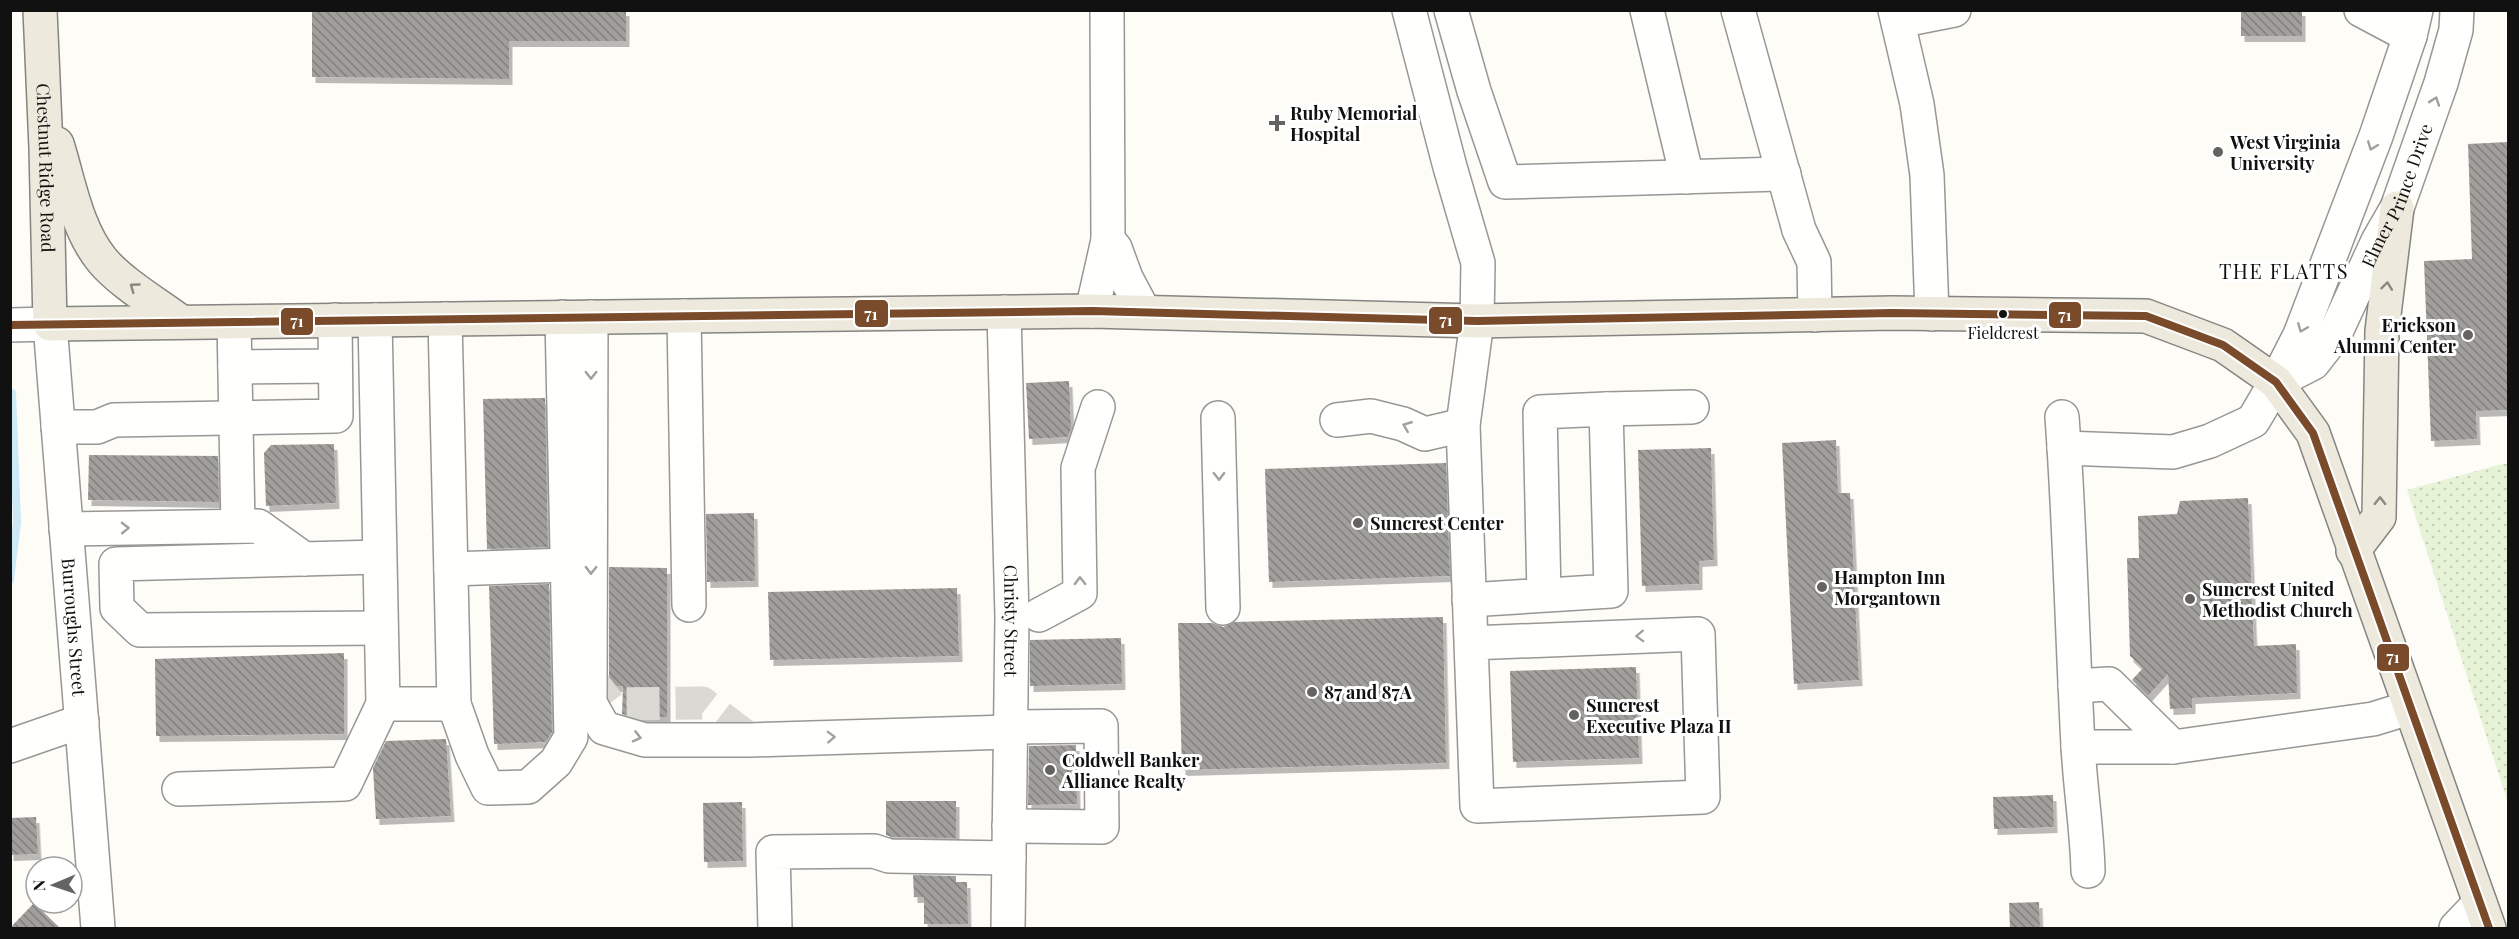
<svg xmlns="http://www.w3.org/2000/svg" width="2519" height="939" font-family="'Playfair Display',serif">
<style>
.grass{fill:url(#grass-dots)}
.lines{fill:none;stroke-linecap:round;stroke-linejoin:round}
.stream{stroke:#cde8f7;stroke-width:8}
.building{fill:url(#building-back-hatch);filter:url(#shadow)}
.minor-tunnel{stroke:#dad9d4;stroke-width:33;stroke-dasharray:33 16;stroke-linecap:butt}
.minor-casing{stroke:#979795;stroke-width:36}
.major-casing{stroke:#858482;stroke-width:36}
.minor{stroke:#fffffe;stroke-width:33}
.major{stroke:#ede9dc;stroke-width:33}
.bus-1-casing{stroke:#fff;stroke-width:12}
.bus-1{stroke:#7a4b2a;stroke-width:8}
.oneway{stroke:#a0a09f}
.oneway2{stroke:#8a8881}
.poi-dot{fill:#646362;stroke:#fff;stroke-width:2}
.bus-dot{fill:#111;stroke:#fff;stroke-width:2}
.labels{text-anchor:middle;dominant-baseline:central;stroke-width:6;stroke-linejoin:round;paint-order:stroke}
.bus-label{font-size:16px;fill:#111;stroke:#fff}
.poi-label{font-size:18px;font-weight:bold;fill:#111;stroke:#fff;text-anchor:start}
.street-label{font-size:18px;fill:#111;stroke:#fff}
.neighbourhood-label{font-size:20px;letter-spacing:1.5px;fill:#111;stroke:#fff}
.line-badge{stroke:#fff;stroke-width:2}
.badge-label{font-size:16px;text-anchor:middle;font-weight:bold;fill:#fff}
</style>
<defs>
<pattern id="grass-dots" width="8" height="8" patternUnits="userSpaceOnUse" patternTransform="scale(1.5)"><rect width="8" height="8" fill="#e7f3d7"/><path d="M2 2h.1M6 6h.1" fill="none" stroke="#c5cfb8" stroke-width="1.8" stroke-linecap="round"/></pattern>
<pattern id="building-back-hatch" width="6" height="6" patternUnits="userSpaceOnUse" patternTransform="scale(1.5)"><rect width="6" height="6" fill="#a19f9c"/><path d="M-1 5l2 2M0 0l6 6M5-1l2 2" fill="none" stroke="#82807e"/></pattern>
<filter id="shadow"><feDropShadow dx="3.5" dy="6" stdDeviation="0" flood-color="#0004"/></filter>
</defs>
<rect width="100%" height="100%" fill="#fdfcf7"/>
<path class="grass" d="M2502 464H2508V803L2407 490Z"/>
<g class="lines">
<path class="stream" d="M10 580 17 522 12 393"/>
</g>
<g class="building">
<path d="M312 10H626V41H509V79L312 77Z"/>
<rect x="2241" y="10" width="61" height="26"/>
<path d="M2508 142V410L2476 411 2477 439 2431 441 2424 261 2472 259 2468 144Z"/>
<path d="M1069 381 1071 429 1068 437 1029 439 1026 383Z"/>
<path d="M545 398 548 547 487 549 483 399Z"/>
<path d="M1836 440 1838 493H1850L1859 680 1794 684 1782 443Z"/>
<path d="M334 444 336 503 266 506 264 453 271 445Z"/>
<path d="M1711 448 1714 560 1699 561V584L1642 586 1638 450Z"/>
<path d="M89 455 218 456 219 502 88 500Z"/>
<path d="M1446 463 1450 576 1269 582 1265 469Z"/>
<path d="M2248 498 2254 646 2296 644 2297 693 2192 698V708L2170 709 2168 674 2148 696 2132 680 2143 668 2130 656 2127 558H2139L2138 516 2177 514 2180 501Z"/>
<path d="M754 513 755 581 707 582 706 514Z"/>
<path d="M609 567 667 568V717H632L622 714 623 686H609Z"/>
<path d="M549 584 552 732 546 742 494 744 489 586Z"/>
<path d="M957 588 959 656 770 660 768 592Z"/>
<path d="M1443 617 1446 763 1182 770 1178 623H1212L1223 627 1235 622Z"/>
<path d="M1121 638 1122 684 1030 686V640Z"/>
<path d="M344 653V734L156 736 155 659Z"/>
<path d="M1636 667 1639 758 1513 762 1510 671Z"/>
<path d="M446 739 451 816 376 819 373 768 386 741Z"/>
<path d="M1076 745 1077 804 1028 805 1029 746Z"/>
<path d="M2053 795 2054 827 1994 829 1993 797Z"/>
<path d="M886 801H956V838L892 837 886 835Z"/>
<path d="M742 802 743 861 704 862 703 803Z"/>
<path d="M36 817 38 854 10 855V818Z"/>
<path d="M913 875 956 876V882H967L968 924H924V897H914Z"/>
<path d="M2039 902 2040 928H2010L2009 903Z"/>
<path d="M34 903 60 928H10Z"/>
</g>
<g class="lines">
<path class="minor-tunnel" d="M590 679 609 704 702 703 750 740"/>
<defs>
<g id="minor">
<path d="M1409 10 1450 167 1478 263 1477 321 1463 425 1477 806 1703 797 1698 634 1471 643"/>
<path d="M1451 10 1474 91 1505 182 1784 174"/>
<path d="M1647 10 1687 177"/>
<path d="M1738 10 1799 230 1814 262 1815 315"/>
<path d="M1895 10 1917 104 1927 175 1932 314"/>
<path d="M2361 10 2410 36"/>
<path d="M1898 21 1954 10"/>
<path d="M1108 240 1115 248 1126 278 1144 312"/>
<path d="M1092 311 1108 240 1107 10"/>
<path id="s1" d="M1004 312 1012 617 1008 928"/>
<path d="M684 316 689 605"/>
<path d="M591 317 590 703 604 728 645 740H750L1009 732"/>
<path d="M375 320 383 704H454L445 319"/>
<path d="M234 322 238 526"/>
<path id="s2" d="M10 325 50 324 98 928"/>
<path d="M235 367 335 366"/>
<path id="s3" d="M2276 382 2313 363 2334 336 2378 241 2397 208 2441 83 2456 30 2457 10"/>
<path d="M1606 409 1692 407"/>
<path d="M2062 417C2070 526 2072 635 2078 745 2080 787 2087 829 2088 871"/>
<path d="M1218 418 1223 608"/>
<path d="M1337 420 1371 416 1403 424 1425 434 1463 425"/>
<path d="M58 427H97L114 420 336 416 335 320"/>
<path d="M2064 448 2173 452 2210 441 2253 421 2276 382 2300 335 2376 136 2410 36 2416 10"/>
<path d="M66 529 258 526 304 559"/>
<path d="M379 557 116 564 117 608 140 630 381 628"/>
<path d="M451 569 567 565"/>
<path d="M1469 600 1611 591 1606 409 1540 412 1544 595"/>
<path d="M1039 615 1080 593 1078 468 1098 407"/>
<path d="M2075 686 2109 684 2173 747"/>
<path d="M454 704 472 755 488 788 528 787 556 762 571 737 562 317"/>
<path d="M10 746 82 721"/>
<path d="M2078 747H2173L2373 719 2409 708"/>
<path d="M179 789 345 784 383 704"/>
<path d="M1009 826 1102 827 1101 726 1010 727"/>
<path d="M775 928 773 852 874 851 889 856 1009 858"/>
<path d="M2456 928 2480 903"/>
</g>
<g id="major">
<path id="s4" d="M40 10 46 148 50 324 1092 311 1477 321 1892 313 2146 316 2223 345 2276 382 2313 433 2489 928"/>
<path d="M57 144C69 182 76 228 102 260 121 283 157 304 181 322"/>
<path d="M2353 551 2379 517 2382 331 2397 208"/>
</g>
</defs>
<use href="#minor" class="minor-casing"/>
<use href="#major" class="major-casing"/>
<use href="#minor" class="minor"/>
<use href="#major" class="major"/>
<defs>
<path id="bus-1" d="M10 325 1092 311 1477 321 1892 313 2146 316 2223 345 2276 382 2313 433 2489 928"/>
</defs>
<use href="#bus-1" class="bus-1-casing"/>
<use href="#bus-1" class="bus-1"/>
</g>
<defs><path id="oneway-chevron" d="M-2-3.5L2.5 0L-2 3.5" fill="none" stroke-width="1.6" stroke-linecap="round" stroke-linejoin="round" transform="scale(1.5)"/></defs>
<g class="oneway">
<use href="#oneway-chevron" transform="translate(2435 101) rotate(-71)"/>
<use href="#oneway-chevron" transform="translate(2372 146) rotate(111)"/>
<use href="#oneway-chevron" transform="translate(2302 328) rotate(112)"/>
<use href="#oneway-chevron" transform="translate(591 375) rotate(90)"/>
<use href="#oneway-chevron" transform="translate(1407 426) rotate(-158)"/>
<use href="#oneway-chevron" transform="translate(1219 476) rotate(89)"/>
<use href="#oneway-chevron" transform="translate(125 528) rotate(-1)"/>
<use href="#oneway-chevron" transform="translate(591 570) rotate(91)"/>
<use href="#oneway-chevron" transform="translate(1080 581) rotate(-91)"/>
<use href="#oneway-chevron" transform="translate(1640 636) rotate(178)"/>
<use href="#oneway-chevron" transform="translate(637 737) rotate(14)"/>
<use href="#oneway-chevron" transform="translate(831 737) rotate(-2)"/>
</g>
<g class="oneway2">
<use href="#oneway-chevron" transform="translate(2387 286) rotate(-83)"/>
<use href="#oneway-chevron" transform="translate(134 287) rotate(-144)"/>
<use href="#oneway-chevron" transform="translate(2380 501) rotate(-89)"/>
</g>
<g class="poi-dot">
<path d="M1274 114h6v6h6v6h-6v6h-6v-6h-6v-6h6z"/>
<circle cx="2218" cy="152" r="6"/>
<circle cx="2468" cy="335" r="6"/>
<circle cx="1358" cy="523" r="6"/>
<circle cx="1822" cy="587" r="6"/>
<circle cx="2190" cy="599" r="6"/>
<circle cx="1312" cy="692" r="6"/>
<circle cx="1574" cy="715" r="6"/>
<circle cx="1050" cy="770" r="6"/>
</g>
<circle class="bus-dot" cx="2003" cy="314" r="5"/>
<g class="labels">
<g class="bus-label">
<text x="2003" y="332">Fieldcrest</text>
</g>
<g class="poi-label">
<text x="1290" y="113">Ruby Memorial<tspan x="1290" dy="21">Hospital</tspan></text>
<text x="2230" y="142">West Virginia<tspan x="2230" dy="21">University</tspan></text>
<text x="2456" y="325" text-anchor="end">Erickson<tspan x="2456" dy="21">Alumni Center</tspan></text>
<text x="1370" y="523">Suncrest Center</text>
<text x="1834" y="577">Hampton Inn<tspan x="1834" dy="21">Morgantown</tspan></text>
<text x="2202" y="589">Suncrest United<tspan x="2202" dy="21">Methodist Church</tspan></text>
<text x="1324" y="692">87 and 87A</text>
<text x="1586" y="705">Suncrest<tspan x="1586" dy="21">Executive Plaza II</tspan></text>
<text x="1062" y="760">Coldwell Banker<tspan x="1062" dy="21">Alliance Realty</tspan></text>
</g>
<g class="street-label">
<text stroke="none"><textPath href="#s4" startOffset="158">Chestnut Ridge Road</textPath></text>
<text stroke="none"><textPath href="#s3" startOffset="230">Elmer Prince Drive</textPath></text>
<text stroke="none"><textPath href="#s1" startOffset="309">Christy Street</textPath></text>
<text stroke="none"><textPath href="#s2" startOffset="344">Burroughs Street</textPath></text>
</g>
<g class="neighbourhood-label">
<text x="2284" y="270">THE FLATTS</text>
</g>
</g>
<g class="line-badge">
<rect x="854" y="299" width="35" height="29" rx="6" fill="#7a4b2a"/>
<rect x="2048" y="301" width="34" height="28" rx="6" fill="#7a4b2a"/>
<rect x="1428" y="306" width="35" height="29" rx="6" fill="#7a4b2a"/>
<rect x="280" y="307" width="34" height="29" rx="6" fill="#7a4b2a"/>
<rect x="2376" y="643" width="34" height="29" rx="6" fill="#7a4b2a"/>
</g>
<g class="badge-label">
<text x="871" y="320">71</text>
<text x="2065" y="321">71</text>
<text x="1446" y="326">71</text>
<text x="297" y="327">71</text>
<text x="2393" y="663">71</text>
</g>
<rect width="2519" height="939" fill="none" stroke="#111111" stroke-width="24"/>
<g transform="translate(54 885) rotate(268)"><circle r="28" fill="#ffffff" stroke="#a0a0a0" stroke-width="1.5"/>
<path d="M0-4.5L10 22L0 15L-10 22Z" fill="#646362"/>
<text y="-9" font-size="16" font-weight="bold" text-anchor="middle" fill="#111111">N</text>
</g>
</svg>
